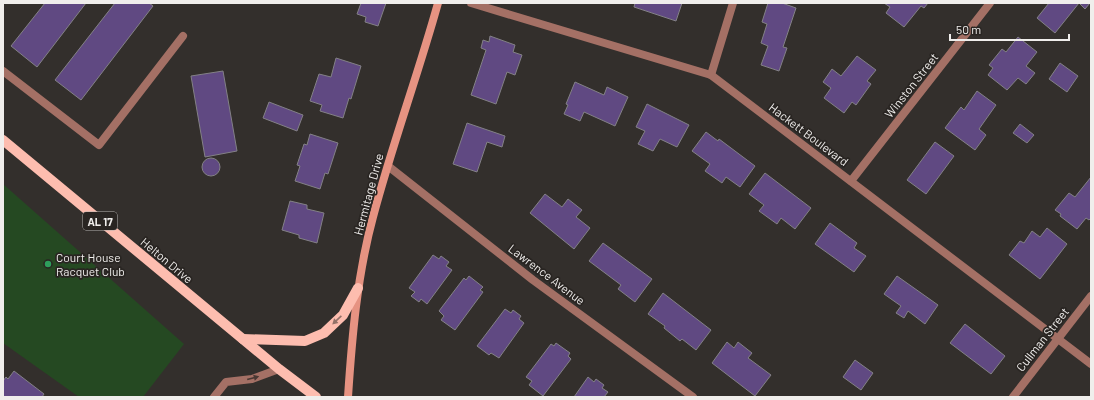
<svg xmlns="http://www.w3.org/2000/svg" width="1094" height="400" font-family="Barlow,sans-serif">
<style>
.green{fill:#254922}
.building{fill:#604982;stroke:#838186}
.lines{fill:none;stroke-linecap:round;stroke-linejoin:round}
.lane{stroke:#a47065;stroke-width:8}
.street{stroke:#a47065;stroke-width:8}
.secondary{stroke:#e69382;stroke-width:8}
.primary{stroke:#fdbdaf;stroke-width:10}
.oneway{fill:#937168}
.oneway2{fill:#483833}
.leisure-dot{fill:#2e9e5b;stroke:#292522;stroke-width:1.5}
.labels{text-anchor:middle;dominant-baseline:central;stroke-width:3.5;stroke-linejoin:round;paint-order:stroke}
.shield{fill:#292522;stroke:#b4b2af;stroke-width:1}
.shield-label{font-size:11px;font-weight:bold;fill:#f0eeec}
.street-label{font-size:12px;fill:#f0eeec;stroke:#292522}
.poi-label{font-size:12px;fill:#f0eeec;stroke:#292522;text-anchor:start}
</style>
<rect width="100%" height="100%" fill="#332f2c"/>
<path class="green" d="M3 184 184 344 143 397H79L3 343Z"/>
<g class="building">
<path d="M45 3H86L37 67 11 46Z"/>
<path d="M115 3H149L153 6 81 100 55 80Z"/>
<path d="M361 3H386L378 26 365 22 366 17 357 14Z"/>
<path d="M635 3H682L676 21 634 7Z"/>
<path d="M768 3H782L796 8 783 47 787 48 779 71 761 65 768 46 761 43 767 24 762 22Z"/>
<path d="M884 3H928L924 8 921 6 904 27 886 13 890 7Z"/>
<path d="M1049 3H1090L1085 9 1079 3 1055 33 1037 18Z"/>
<path d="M490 36 515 45 513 52 522 55 515 75 507 72 496 104 471 95 486 50 481 48 483 40 489 42Z"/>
<path d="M1018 37 1037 52 1026 66 1035 73 1026 84 1018 78 1007 90 988 75 993 68 989 65 1002 49 1006 52Z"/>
<path d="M857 56 876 70 867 81 871 84 856 105 852 102 844 113 824 98 831 88 823 82 832 69 841 76Z"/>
<path d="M336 58 361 66 351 99 349 98 343 118 320 111 322 105 310 101 319 74 331 77Z"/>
<path d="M1060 63 1078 76 1067 92 1049 79Z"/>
<path d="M223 71 237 151 205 157 191 76Z"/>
<path d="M575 82 604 95 607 87 628 97 615 126 584 112 580 121 564 114 568 105 566 104Z"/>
<path d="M977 91 996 105 979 129 986 135 975 150 945 128 961 107 964 110Z"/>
<path d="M269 102 303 115 297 131 263 118Z"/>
<path d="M647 104 689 125 677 147 660 139 653 151 638 144 645 131 636 127Z"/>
<path d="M467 123 505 136 502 147 487 142 477 172 453 164Z"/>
<path d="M1020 124 1034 135 1027 143 1013 133Z"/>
<path d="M706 132 718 141 719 139 755 166 740 187 726 177 722 183 705 171 710 164 692 151Z"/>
<path d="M310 134 338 143 328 174 325 173 320 189 295 181 300 166 297 165 304 144 307 145Z"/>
<path d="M935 142 954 156 926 194 907 180Z"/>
<circle cx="211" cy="167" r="9"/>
<path d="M765 173 811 208 795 229 781 218 777 224 759 211 764 205 749 194Z"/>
<path d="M1091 177V218L1089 220 1086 218 1077 229 1060 216 1061 214 1055 210 1069 193 1075 197Z"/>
<path d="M545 194 562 207 568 199 582 210 576 217 590 228 574 249 530 213Z"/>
<path d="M290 201 307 205V209L324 213 317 243 299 238V235L282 230Z"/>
<path d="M830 223 857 243 854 248 866 256 854 272 815 244Z"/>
<path d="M1047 228 1067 244 1040 279 1009 255 1020 241 1024 243 1032 231 1040 237Z"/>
<path d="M603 243 652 279 635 302 618 289 621 285 589 261Z"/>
<path d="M433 255 439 259 441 256 449 262 446 266 452 270 427 304 421 299 419 302 411 296 415 292 409 288Z"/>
<path d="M469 276 483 287 480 290 483 292 455 330 441 320 444 316 439 311 464 278 466 280Z"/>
<path d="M897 276 938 305 925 324 908 311 904 318 896 313 901 306 884 294Z"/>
<path d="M663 293 711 330 696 350 682 339 680 341 664 328 665 326 648 314Z"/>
<path d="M505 309 511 313 513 310 521 316 519 319 524 323 499 358 491 353 489 355 477 346Z"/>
<path d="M965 324 1005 356 991 374 950 343Z"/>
<path d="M727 342 734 348 738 342 752 353 748 358 771 375 755 396 712 363Z"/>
<path d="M556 343 570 353 568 356 571 359 543 396 529 385 532 381 526 377 551 344 554 346Z"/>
<path d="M855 360 873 373 861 390 843 377Z"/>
<path d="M14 371 44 394 42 397H3V381L6 377 8 379Z"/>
<path d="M588 377 594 382 596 379 604 385 602 388 608 392 604 397H574Z"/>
</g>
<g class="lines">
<path class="lane" d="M3 71 99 145 183 36"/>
<g class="street">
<path d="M471 3 711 75 1091 364"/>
<path d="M711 75 733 3"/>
<path d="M388 166 533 280 693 397"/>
<path d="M851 181 990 3"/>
<path d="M214 397 226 382 252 379 279 369"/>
<path d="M1013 397 1091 296"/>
</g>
<path class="secondary" d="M348 397C352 337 357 276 373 217 392 145 418 75 438 3"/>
<g class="primary">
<path d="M3 140 279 369 316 397"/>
<path d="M243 339 305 341 324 333 343 315 358 288"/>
</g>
</g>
<defs><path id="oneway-solid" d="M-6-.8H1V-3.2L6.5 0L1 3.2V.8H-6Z"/></defs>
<use class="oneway" href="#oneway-solid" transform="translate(337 320) rotate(137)"/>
<use class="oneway2" href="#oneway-solid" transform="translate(253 378) rotate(-15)"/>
<circle class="leisure-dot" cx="48" cy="264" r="4"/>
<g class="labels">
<rect class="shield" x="83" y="212" width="34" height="18" rx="3"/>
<g class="shield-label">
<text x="100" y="221">AL 17</text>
</g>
<g class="street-label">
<text transform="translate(911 85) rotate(-52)">Winston Street</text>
<text transform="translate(809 134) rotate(37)">Hackett Boulevard</text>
<text transform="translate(368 194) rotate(-75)">Hermitage Drive</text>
<text transform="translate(167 260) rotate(40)">Helton Drive</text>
<text transform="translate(547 274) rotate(37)">Lawrence Avenue</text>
<text transform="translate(1042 339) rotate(-52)">Cullman Street</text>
</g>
<g class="poi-label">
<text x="56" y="257">Court House<tspan x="56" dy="14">Racquet Club</tspan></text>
</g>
</g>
<rect width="1094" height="400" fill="none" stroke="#f0eeec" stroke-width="8"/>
<path d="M950 34v6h119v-6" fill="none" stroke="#f0eeec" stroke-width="2"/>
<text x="956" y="34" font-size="12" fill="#f0eeec" stroke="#292522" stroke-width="3" paint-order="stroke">50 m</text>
</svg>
